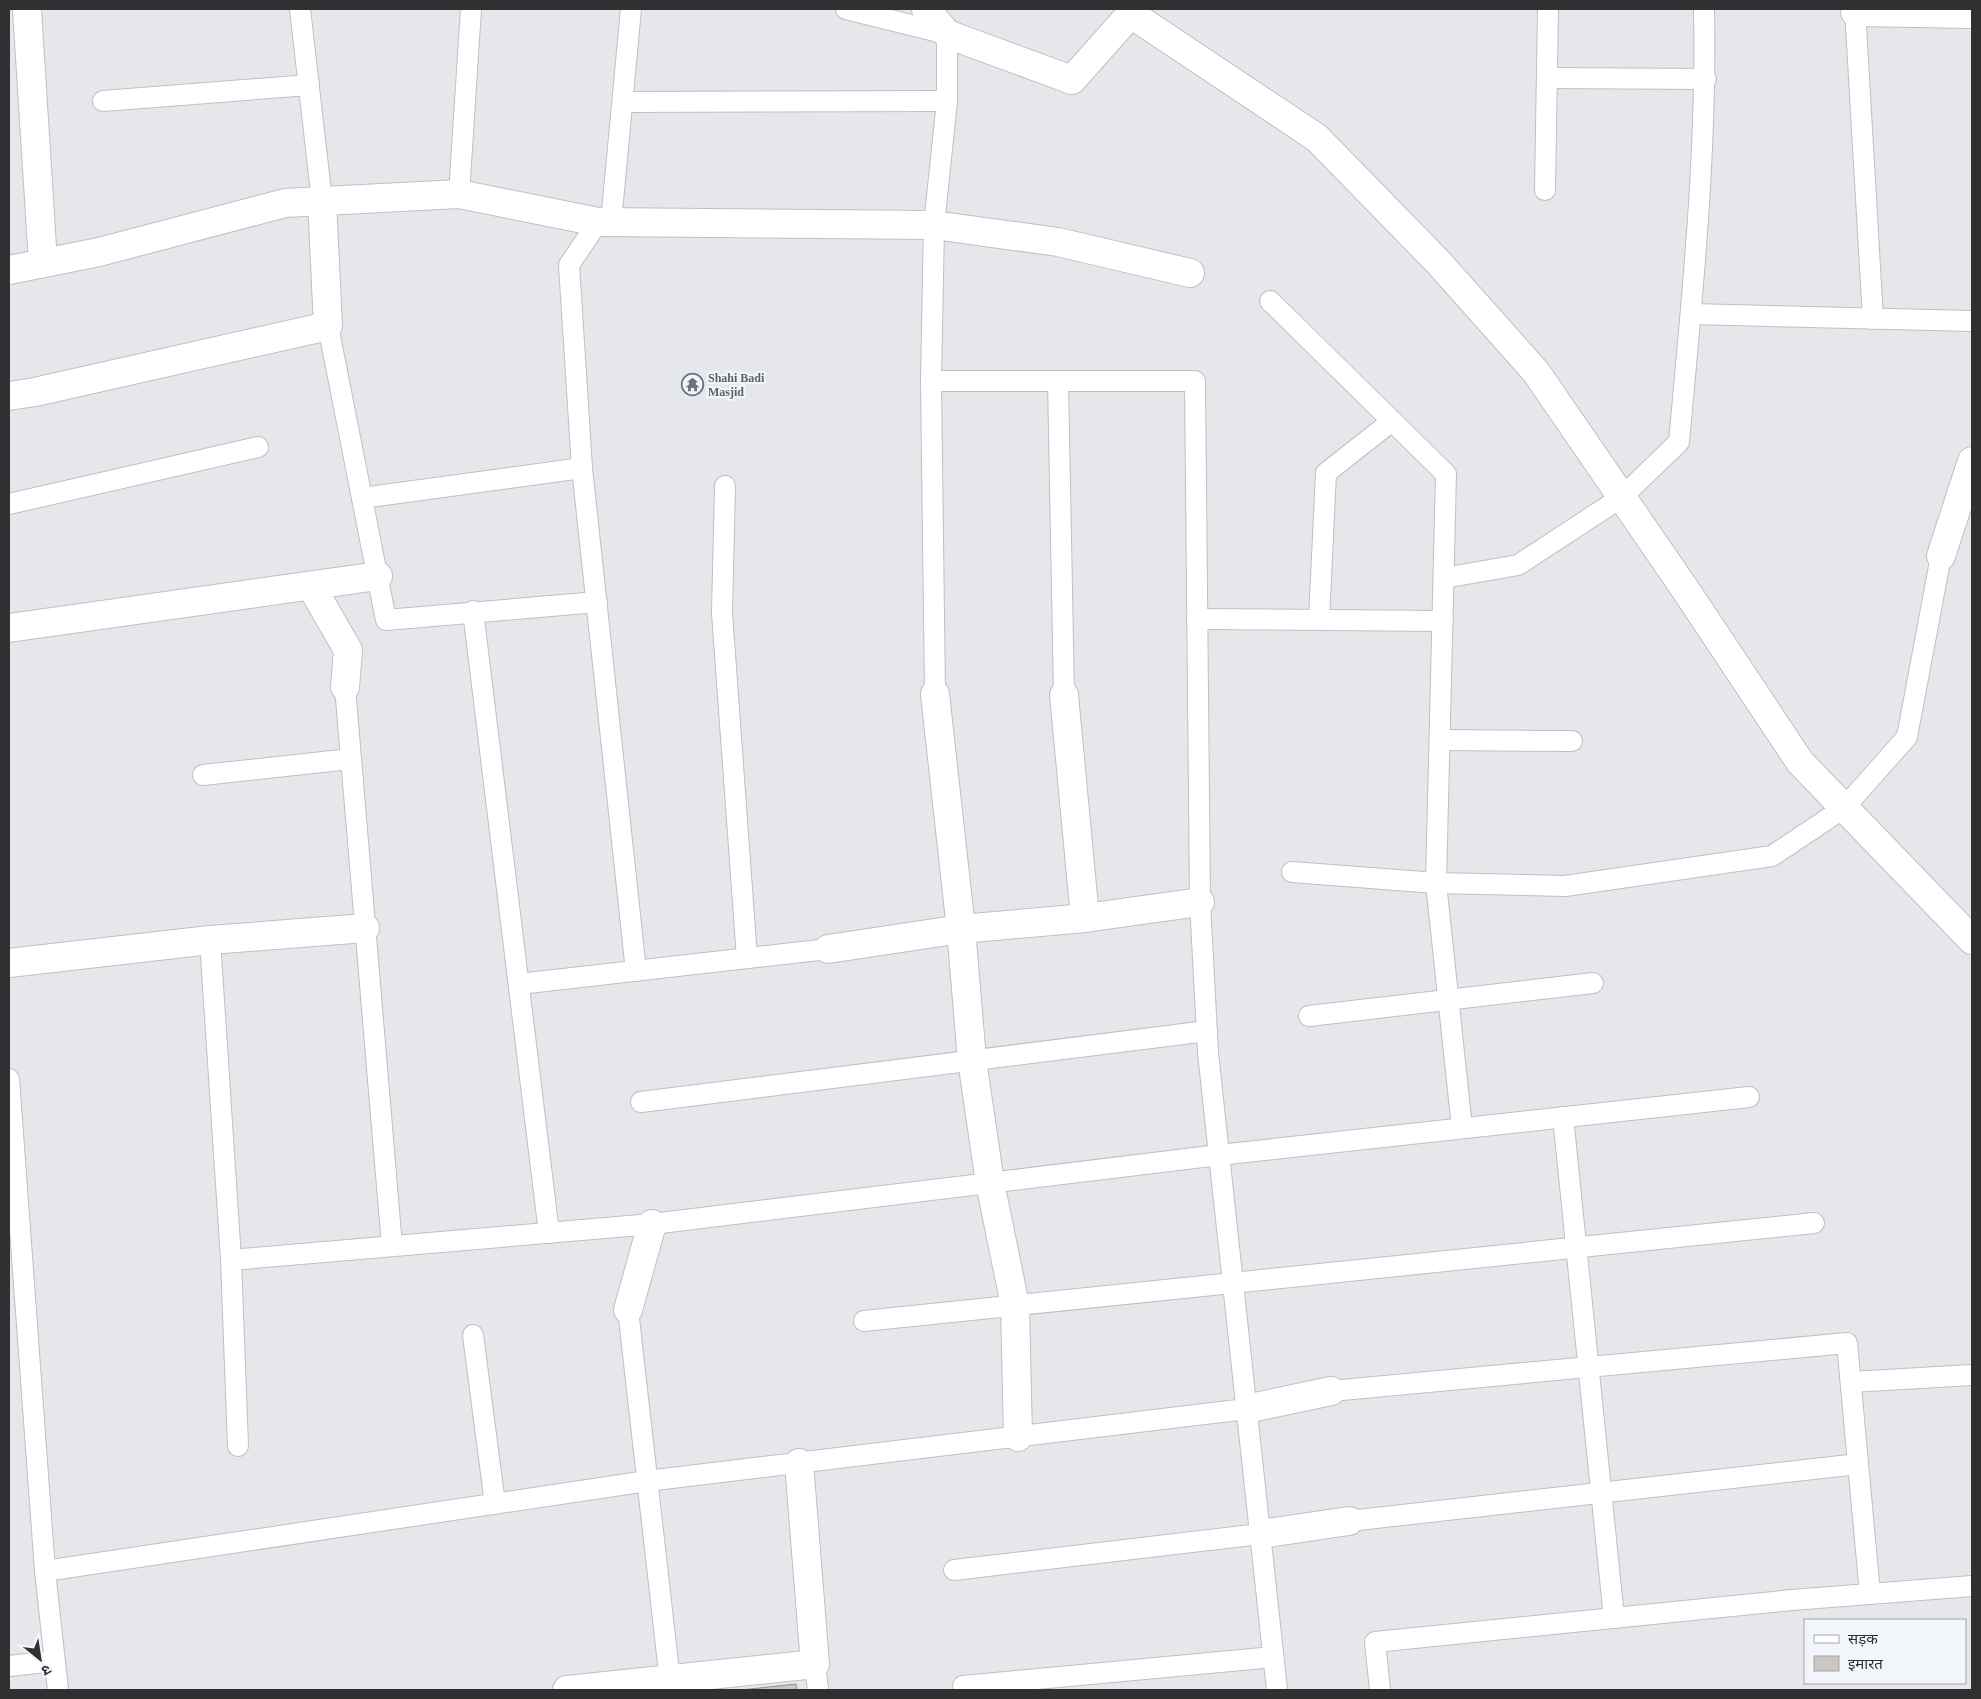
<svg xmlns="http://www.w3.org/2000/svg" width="1981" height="1699" font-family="'Times New Roman','Noto Sans Devanagari',serif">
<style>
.building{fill:#cac7c3;stroke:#928f8b}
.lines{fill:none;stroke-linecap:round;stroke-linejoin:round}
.lane-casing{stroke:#bdc0c4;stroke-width:22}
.street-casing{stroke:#bdc0c4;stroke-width:30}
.lane{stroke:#fff;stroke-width:20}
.street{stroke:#fff;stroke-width:28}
.labels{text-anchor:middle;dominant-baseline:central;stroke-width:4.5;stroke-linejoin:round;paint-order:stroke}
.worship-label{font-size:12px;font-weight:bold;fill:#5b616d;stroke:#f2f5f9;text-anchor:start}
</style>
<rect width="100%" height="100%" fill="#e5e7eb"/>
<path class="building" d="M796 1684 797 1690H741Z"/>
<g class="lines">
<defs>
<g id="lane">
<path d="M300 9 322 201"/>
<path d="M846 9 947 34V101L934 225 931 381 935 694"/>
<path d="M1855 9 1873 319"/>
<path d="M1547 78 1706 79"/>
<path d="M103 101 309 85"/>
<path d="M623 102 947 101"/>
<path d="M1545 190 1548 9"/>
<path d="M459 194 471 9"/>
<path d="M598 222 569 265 582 468 636 971"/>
<path d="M611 222 631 9"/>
<path d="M1270 301 1446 474 1436 883 1462 1128"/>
<path d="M1691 314 1972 321"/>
<path d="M328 326 386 620 597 602"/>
<path d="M931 381H1195L1200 902 1208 1053 1277 1690"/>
<path d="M1058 381 1064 695"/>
<path d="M725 486 722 613 747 958"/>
<path d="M362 498 582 468"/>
<path d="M9 504 258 447"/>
<path d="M1444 578 1518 565 1622 497 1679 442C1692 299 1707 153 1704 9"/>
<path d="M473 611 549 1233"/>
<path d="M1197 619 1443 621"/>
<path d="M1319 620 1326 473 1392 421"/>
<path d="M345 687 392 1246"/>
<path d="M1440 740 1572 741"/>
<path d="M203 775 350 759"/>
<path d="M1292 872 1436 883 1565 886 1772 856 1844 808 1907 737 1941 556"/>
<path d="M210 940 231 1260 238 1446"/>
<path d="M519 984 828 949"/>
<path d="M1309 1016 1593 983"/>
<path d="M9 1079 45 1571 58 1690"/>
<path d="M641 1102 1207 1031"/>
<path d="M1563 1117 1614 1618"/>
<path d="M231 1260 652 1224 1219 1155 1749 1097"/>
<path d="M628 1310 671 1690"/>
<path d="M864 1321 1814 1223"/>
<path d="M473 1335 495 1504"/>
<path d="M1851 1382 1972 1375"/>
<path d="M1331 1391 1847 1343 1870 1594"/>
<path d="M1349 1521 1858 1464"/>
<path d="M954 1570 1260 1534"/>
<path d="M45 1571 647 1481 1246 1409"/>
<path d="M815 1664 818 1690"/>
<path d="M9 1666 55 1661"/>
<path d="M963 1686 1273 1657"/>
<path d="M1380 1690 1375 1642 1792 1600 1972 1586"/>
</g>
<g id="street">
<path d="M27 9 43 263"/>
<path d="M926 9 947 34 1072 80 1135 9"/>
<path d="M1855 12 1972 14"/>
<path d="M1131 14 1317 138 1439 263 1536 372 1687 592 1800 762 1972 940"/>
<path d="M9 270 99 252 285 203 459 194 598 222 934 225 1058 242 1190 273"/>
<path d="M9 396 35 392 328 326 322 201"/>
<path d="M1941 556 1972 461"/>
<path d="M311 586 348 650 345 687"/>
<path d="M9 628 378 576"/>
<path d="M935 694 961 929 972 1060 990 1183 1015 1305 1018 1437"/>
<path d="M1064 695 1085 918"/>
<path d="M828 949 961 929 1085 918 1200 902"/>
<path d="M9 963 210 940 365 928"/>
<path d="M628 1310 652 1224"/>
<path d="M1246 1409 1331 1391"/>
<path d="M1260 1534 1349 1521"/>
<path d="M567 1690 815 1664 799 1463"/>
</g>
</defs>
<use href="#lane" class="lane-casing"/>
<use href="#street" class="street-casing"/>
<use href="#lane" class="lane"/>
<use href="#street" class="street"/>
</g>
<defs>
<symbol id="temple-ring" viewBox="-11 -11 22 22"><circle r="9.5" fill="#f2f5f9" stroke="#6b7280" stroke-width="1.5"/><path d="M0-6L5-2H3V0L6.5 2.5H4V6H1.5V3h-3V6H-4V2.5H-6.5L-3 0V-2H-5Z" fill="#6b7280"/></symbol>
</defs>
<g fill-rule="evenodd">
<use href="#temple-ring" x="680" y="372" width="25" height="25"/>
</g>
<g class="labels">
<g class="worship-label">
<text x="708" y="378">Shahi Badi<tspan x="708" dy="14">Masjid</tspan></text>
</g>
</g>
<rect width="1981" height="1699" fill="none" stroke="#2f3032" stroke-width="20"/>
<rect x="1804" y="1619" width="162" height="65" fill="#f2f5f9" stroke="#a4a6a9"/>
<rect x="1814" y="1635" width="25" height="8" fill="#ffffff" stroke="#a4a6a9"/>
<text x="1848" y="1644" font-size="15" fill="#2f3032">सड़क</text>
<rect x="1814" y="1656" width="25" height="15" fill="#cac7c3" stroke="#a4a6a9"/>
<text x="1848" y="1669" font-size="15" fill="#2f3032">इमारत</text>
<g transform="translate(40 1659) rotate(150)" stroke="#f2f5f9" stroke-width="4" paint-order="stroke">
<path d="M0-4L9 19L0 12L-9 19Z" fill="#2f3032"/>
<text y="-8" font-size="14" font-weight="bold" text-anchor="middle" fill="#2f3032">उ</text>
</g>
</svg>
